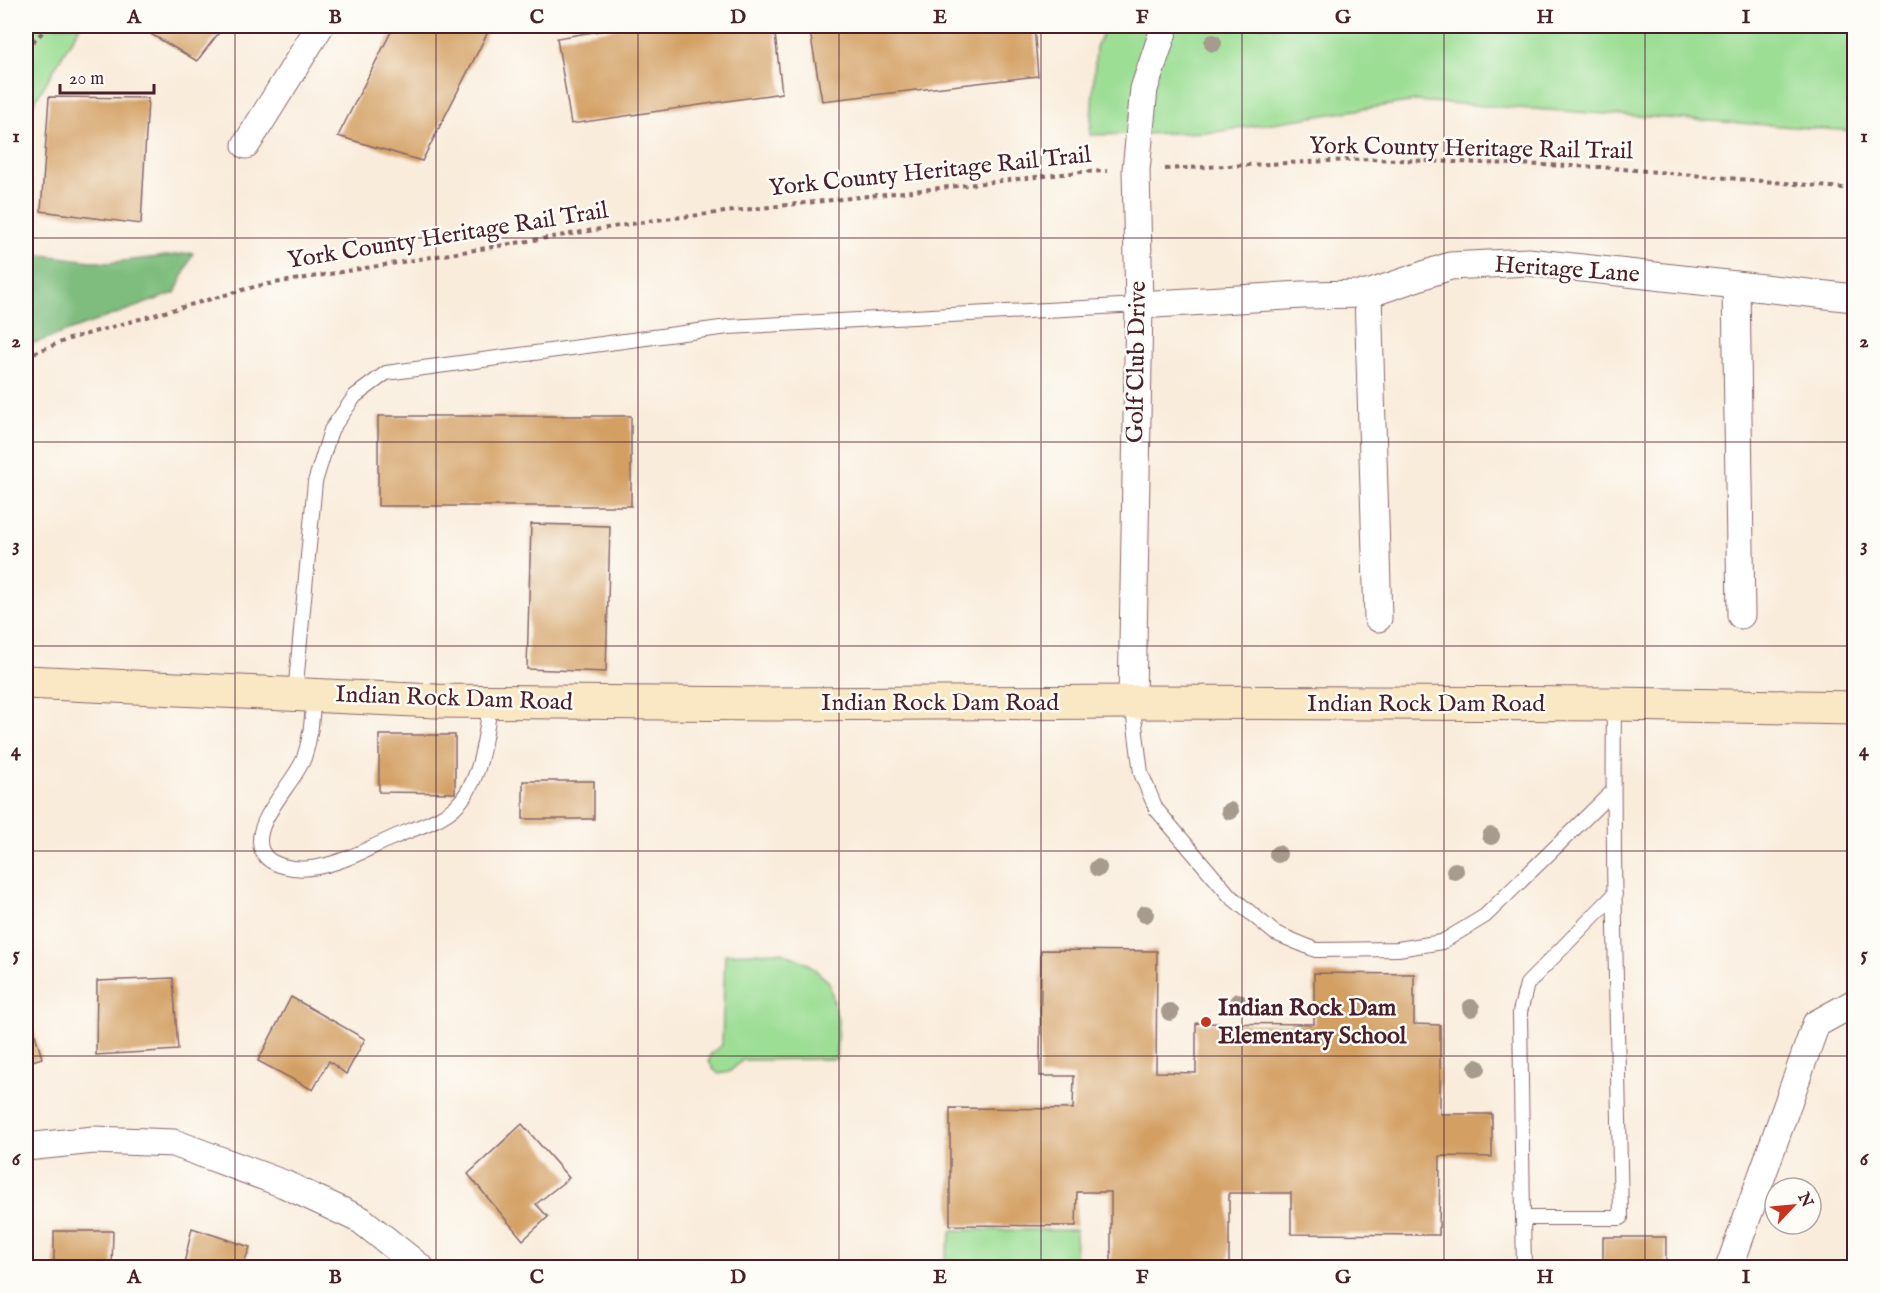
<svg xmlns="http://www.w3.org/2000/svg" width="1880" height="1293" font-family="'IM FELL English',serif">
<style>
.green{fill:#9dde95;stroke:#747e60;stroke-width:1.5}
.forest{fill:#7ebd7e;stroke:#646e54;stroke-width:1.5}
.building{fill:#d39f62}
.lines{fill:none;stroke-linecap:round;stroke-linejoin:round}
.lane-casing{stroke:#876769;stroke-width:16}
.street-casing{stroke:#876769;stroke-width:29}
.secondary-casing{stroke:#876769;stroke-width:35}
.path{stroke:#876769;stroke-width:4;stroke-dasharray:4.5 4.5;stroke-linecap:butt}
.lane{stroke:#fff;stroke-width:14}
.street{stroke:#fff;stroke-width:27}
.secondary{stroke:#fae7c3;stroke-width:33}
.tree{fill:#a69b8c}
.grid{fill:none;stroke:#4a1f2b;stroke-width:1.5;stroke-opacity:0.55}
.poi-dot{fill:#c8321e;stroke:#fdfcf7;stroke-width:2}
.labels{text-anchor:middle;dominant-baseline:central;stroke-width:5;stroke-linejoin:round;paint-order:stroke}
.street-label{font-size:24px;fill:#4a1f2b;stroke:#fdfcf7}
.poi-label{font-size:24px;font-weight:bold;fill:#4a1f2b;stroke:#fdfcf7;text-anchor:start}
.neatline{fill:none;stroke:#4a1f2b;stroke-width:2}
.grid-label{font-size:20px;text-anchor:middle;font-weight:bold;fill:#4a1f2b}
</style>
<rect width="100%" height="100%" fill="#fdfcf7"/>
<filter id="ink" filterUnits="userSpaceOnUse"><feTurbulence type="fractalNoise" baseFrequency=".0167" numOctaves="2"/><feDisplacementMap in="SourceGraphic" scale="12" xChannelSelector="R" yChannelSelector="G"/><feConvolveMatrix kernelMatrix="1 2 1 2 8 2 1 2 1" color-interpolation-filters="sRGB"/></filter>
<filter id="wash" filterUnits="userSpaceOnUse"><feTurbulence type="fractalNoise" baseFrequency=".008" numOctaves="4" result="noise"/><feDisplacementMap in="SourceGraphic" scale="24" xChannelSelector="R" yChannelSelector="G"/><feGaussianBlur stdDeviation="1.35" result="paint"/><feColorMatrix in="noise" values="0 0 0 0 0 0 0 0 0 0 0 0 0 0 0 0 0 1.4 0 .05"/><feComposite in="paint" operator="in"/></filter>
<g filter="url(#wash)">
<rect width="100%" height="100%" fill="#f9ecdb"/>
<g class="green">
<path d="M26 26H80L26 116Z"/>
<path d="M1106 26H1854V131L1415 101 1215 132 1090 135 1096 47Z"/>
<path d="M781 952 807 963 829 982 838 1020 836 1059 743 1060 729 1072 719 1074 713 1069 709 1061 710 1055 722 1045 725 954Z"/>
<path d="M952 1230H1076L1075 1267H943Z"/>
</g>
<path class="forest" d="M26 253 107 263 193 253 175 293 26 346Z"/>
<g id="blocks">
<g class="building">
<path d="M137 26H224L197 61Z"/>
<path d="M394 26H491L422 161 338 136Z"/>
<path d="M629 26H774L782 93 571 124 557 38Z"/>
<path d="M809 26H1034L1038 76 822 101Z"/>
<path d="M49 97 148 98 141 224 41 211Z"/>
<rect x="378" y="416" width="253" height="90"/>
<path d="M531 524 610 526 606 672 527 669Z"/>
<path d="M379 735H455V793L379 792Z"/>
<rect x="523" y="781" width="71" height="38"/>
<path d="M1041 950 1157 951 1156 1072 1196 1073V1023L1314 1024V973L1414 974V1024L1440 1025V1114H1492V1157L1440 1156 1439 1235 1291 1234V1193H1229V1268H1111V1192H1077L1076 1226 950 1225V1108L1073 1109 1074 1076H1040Z"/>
<path d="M173 978 178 1050 96 1055 97 981Z"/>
<path d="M291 997 365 1039 346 1074 329 1061 313 1090 258 1061Z"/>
<path d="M26 1004 42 1058 26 1063Z"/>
<path d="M522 1124 569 1178 536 1204 548 1217 523 1240 468 1174Z"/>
<path d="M192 1228 250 1247 242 1268H183Z"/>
<path d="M54 1231H113L112 1268H54Z"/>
<rect x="1603" y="1237" width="63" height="31"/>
</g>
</g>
</g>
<g filter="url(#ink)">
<use href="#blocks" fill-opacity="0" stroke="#876769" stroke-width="1.5"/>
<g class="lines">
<defs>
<g id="lane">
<path d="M295 694 315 482 331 430 355 396 386 373 728 327 1139 305"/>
<path d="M313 695C313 717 311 737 304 758 294 784 250 823 262 851 269 867 296 870 311 868 339 865 367 849 392 838 412 829 438 822 454 808 483 782 484 737 491 702"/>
<path d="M1132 702 1141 773 1156 809 1230 896 1275 933 1316 950 1398 949 1442 942 1485 916 1613 791"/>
<path d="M1614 704C1612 876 1618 1047 1621 1218H1523L1520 1012 1527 984 1615 894"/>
<path d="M1523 1218 1524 1268"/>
</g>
<g id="street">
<path d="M246 145 320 26"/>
<path d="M1736 285 1741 615"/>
<path d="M1368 294 1378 618"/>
<path d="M1139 305 1302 295 1368 294 1450 266 1528 262 1854 298"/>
<path d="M1132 702 1139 305 1136 170 1144 89 1165 26"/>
<path d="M26 1147 94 1140 174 1143 284 1184 361 1220 421 1268"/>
<path d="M1729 1268 1816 1024 1854 1003"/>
</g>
<path id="secondary" d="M26 682 436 701 768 704 1132 702 1614 704 1854 708"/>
</defs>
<use href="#lane" class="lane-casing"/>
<use href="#street" class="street-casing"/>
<use href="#secondary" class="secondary-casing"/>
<g class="path">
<path d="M26 48 49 26"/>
<path d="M1165 169 1370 159 1600 167 1854 189"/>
<path d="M26 356 69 339 257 286 655 220 1081 172 1107 171"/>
</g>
<use href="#lane" class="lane"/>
<use href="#street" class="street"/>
<use href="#secondary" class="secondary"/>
</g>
<g class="tree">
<circle cx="1213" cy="43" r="9"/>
<circle cx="1230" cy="811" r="9"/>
<circle cx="1491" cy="836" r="9"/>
<circle cx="1278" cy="854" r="9"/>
<circle cx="1098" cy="868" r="9"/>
<circle cx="1455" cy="871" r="9"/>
<circle cx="1145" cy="914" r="9"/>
<circle cx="1238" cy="1002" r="9"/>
<circle cx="1471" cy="1008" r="9"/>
<circle cx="1170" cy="1012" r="9"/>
<circle cx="1477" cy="1068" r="9"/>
</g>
</g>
<path class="grid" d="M235 26V1268M436 26V1268M638 26V1268M839 26V1268M1041 26V1268M1242 26V1268M1444 26V1268M1645 26V1268M26 238H1854M26 442H1854M26 646H1854M26 851H1854M26 1056H1854"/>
<circle class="poi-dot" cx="1206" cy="1022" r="6"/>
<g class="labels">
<g class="street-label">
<text transform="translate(1471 149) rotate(1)">York County Heritage Rail Trail</text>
<text transform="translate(930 172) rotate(-6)">York County Heritage Rail Trail</text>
<text transform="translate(448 236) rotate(-9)">York County Heritage Rail Trail</text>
<text transform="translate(1567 270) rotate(4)">Heritage Lane</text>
<text transform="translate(1137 362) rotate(-89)">Golf Club Drive</text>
<text transform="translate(454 699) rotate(2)">Indian Rock Dam Road</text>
<text x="940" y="703">Indian Rock Dam Road</text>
<text x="1426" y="704">Indian Rock Dam Road</text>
</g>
<g class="poi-label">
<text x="1218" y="1008">Indian Rock Dam<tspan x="1218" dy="28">Elementary School</tspan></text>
</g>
</g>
<rect width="1880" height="1293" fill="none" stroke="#fdfcf7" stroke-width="66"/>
<g transform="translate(1793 1206) rotate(64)"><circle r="28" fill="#fdfcf7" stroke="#b5a4a5" stroke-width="1.5"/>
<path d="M0-4.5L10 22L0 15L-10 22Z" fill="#c8321e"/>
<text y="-9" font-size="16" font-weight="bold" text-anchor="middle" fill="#4a1f2b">N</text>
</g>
<path d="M60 84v9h94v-9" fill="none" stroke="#4a1f2b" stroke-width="3"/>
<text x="69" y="84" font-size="18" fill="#4a1f2b" stroke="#fdfcf7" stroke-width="4.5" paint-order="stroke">20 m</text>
<rect x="33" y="33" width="1814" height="1227" class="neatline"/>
<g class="grid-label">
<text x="134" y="23">A</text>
<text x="335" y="23">B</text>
<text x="537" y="23">C</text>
<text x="738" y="23">D</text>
<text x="940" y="23">E</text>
<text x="1142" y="23">F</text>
<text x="1343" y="23">G</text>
<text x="1545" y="23">H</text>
<text x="1746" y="23">I</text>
<text x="16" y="142">1</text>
<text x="1864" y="142">1</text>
<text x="16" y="347">2</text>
<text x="1864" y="347">2</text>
<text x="16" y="551">3</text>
<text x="1864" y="551">3</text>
<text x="16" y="756">4</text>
<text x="1864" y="756">4</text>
<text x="16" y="960">5</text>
<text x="1864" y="960">5</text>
<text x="16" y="1165">6</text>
<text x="1864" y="1165">6</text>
<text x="134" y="1283">A</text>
<text x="335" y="1283">B</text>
<text x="537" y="1283">C</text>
<text x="738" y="1283">D</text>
<text x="940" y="1283">E</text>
<text x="1142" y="1283">F</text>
<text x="1343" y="1283">G</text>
<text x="1545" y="1283">H</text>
<text x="1746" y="1283">I</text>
</g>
</svg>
